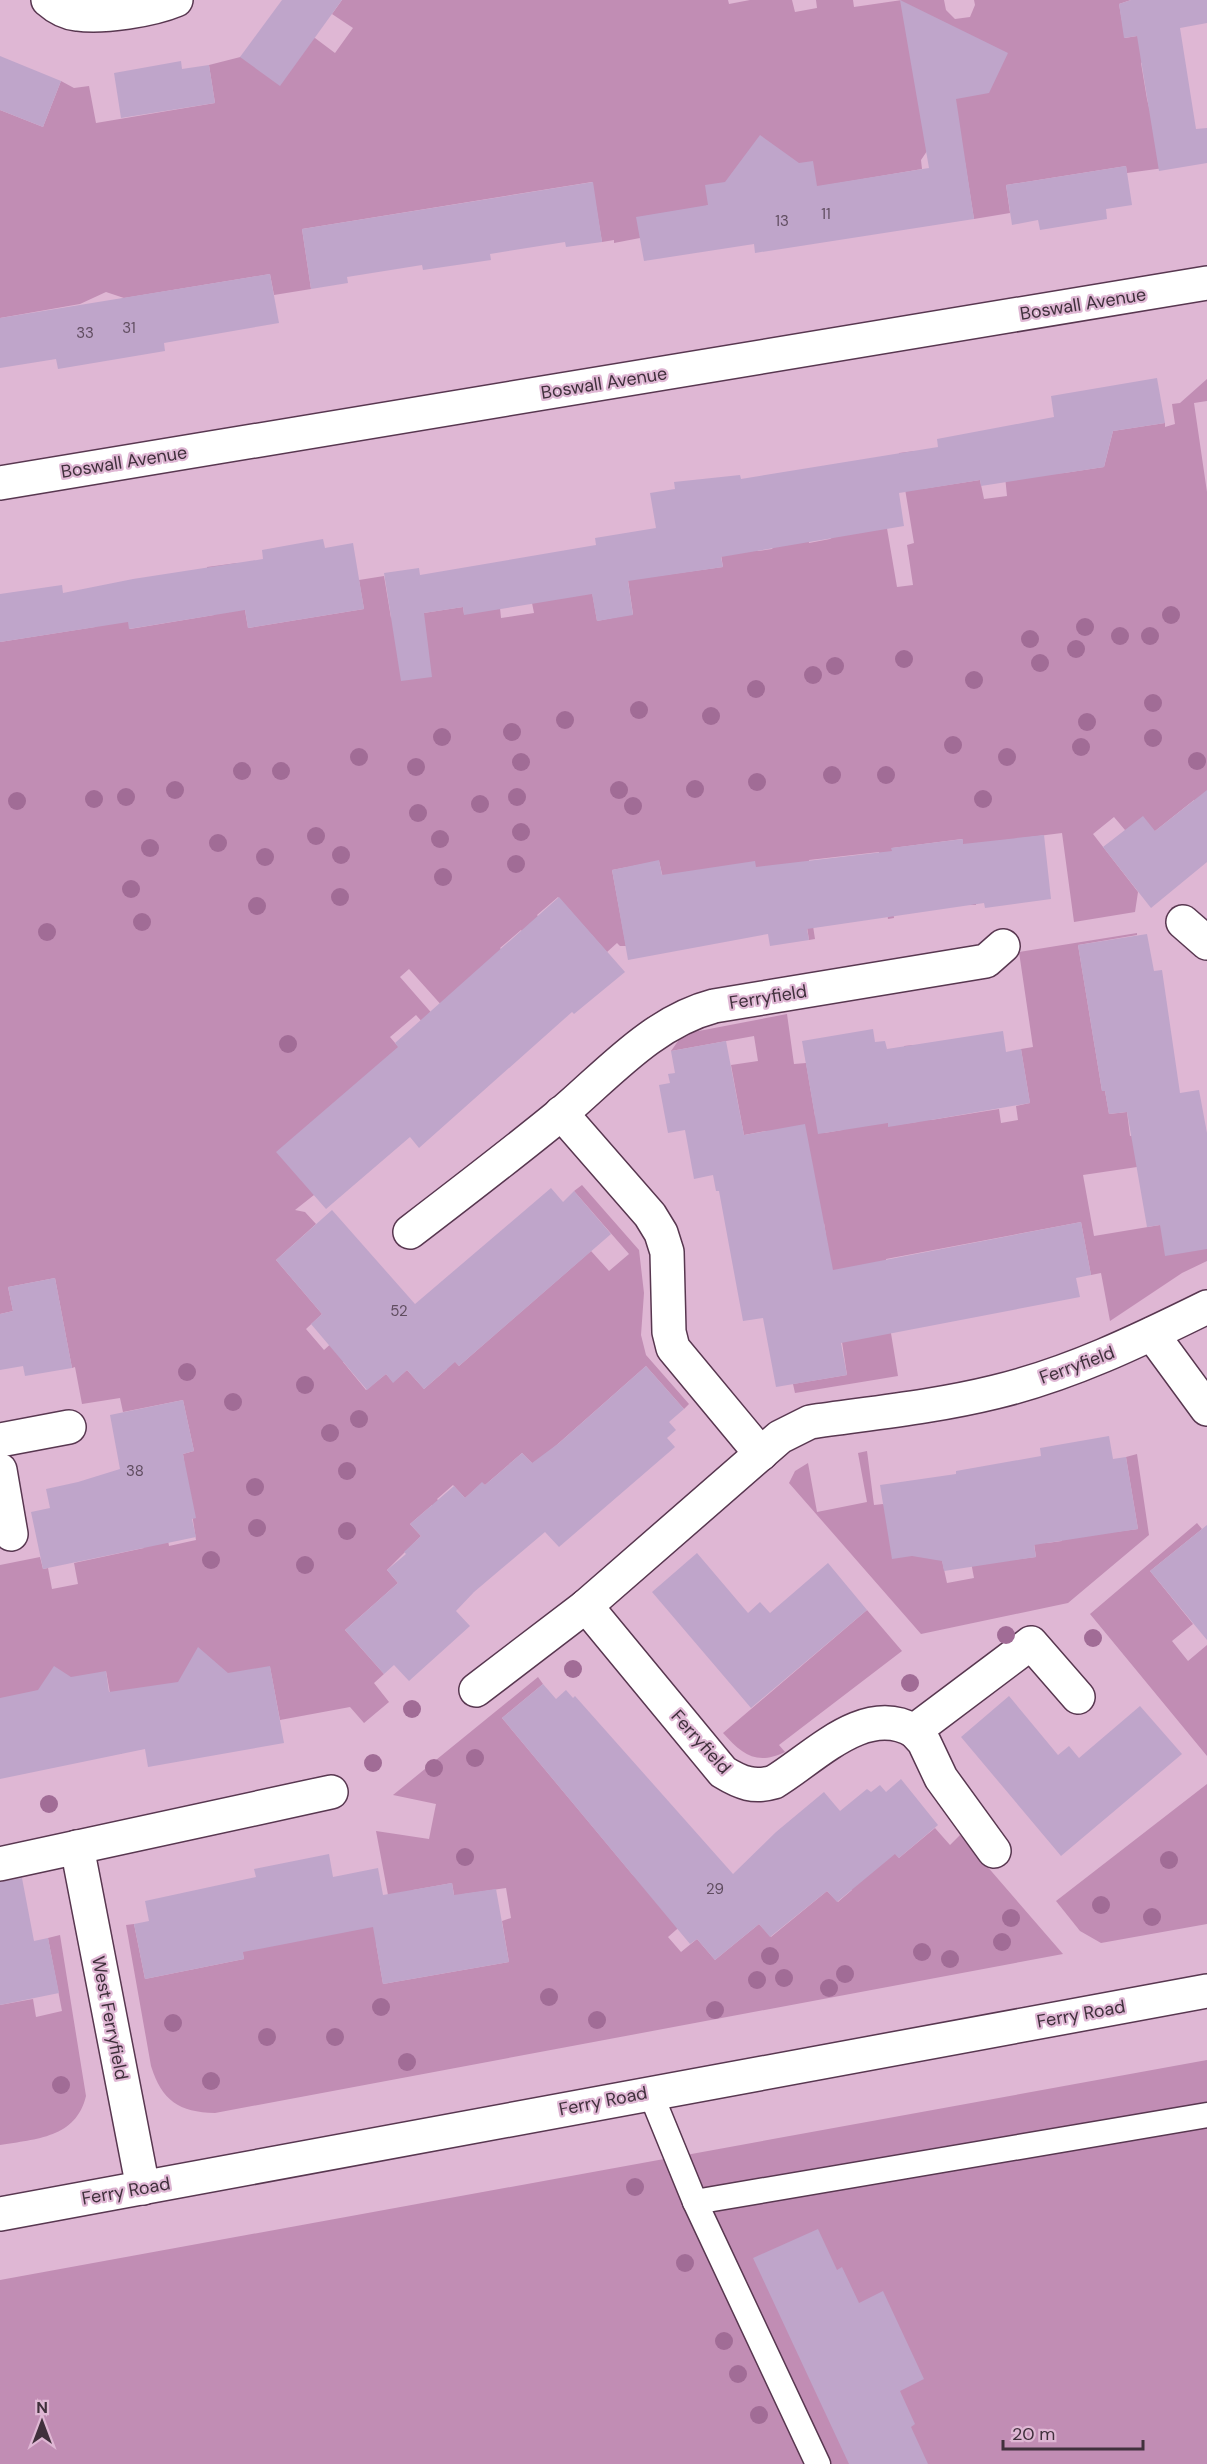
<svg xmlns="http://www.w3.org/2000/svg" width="1207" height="2464" font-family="'DM Sans',sans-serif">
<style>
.green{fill:#c18db4;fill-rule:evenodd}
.building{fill:#bfa5ca}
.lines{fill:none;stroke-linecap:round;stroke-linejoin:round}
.service-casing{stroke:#583750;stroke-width:27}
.minor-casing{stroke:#583750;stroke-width:36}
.primary-casing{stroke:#583750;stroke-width:36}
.service{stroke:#fff;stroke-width:24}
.minor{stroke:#fff;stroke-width:33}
.primary{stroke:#fff;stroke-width:33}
.tree{fill:#a16c96}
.labels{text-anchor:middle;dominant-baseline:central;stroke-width:4.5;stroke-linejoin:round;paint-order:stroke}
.number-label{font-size:15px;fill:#604d60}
.street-label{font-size:18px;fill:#40303c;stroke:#dfb7d4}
</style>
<rect width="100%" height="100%" fill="#dfb7d4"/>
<g class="green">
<path d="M342 0H728L729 4 750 0H792L795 12 817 8 816 0H853L854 7 902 0H944L946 10 955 19 970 17 975 5 974 0H1131L1119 4 1125 38 1180 29 1141 63 1147 99 1164 168 1127 173 1126 166 1006 185 1010 213 974 219 965 162 927 151 921 160 922 169 708 205 640 238 614 243V240L602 242 592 182 302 229 311 289 274 295 270 274 124 298 106 292 80 304 0 318V110L43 127 61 81 74 88 89 86 96 123 215 103 209 65 315 38 335 53 353 28 332 14Z"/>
<path d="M1207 379V401L1194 403 1207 492V817L1194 800 1155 831 1125 830 1114 817 1093 834 1138 892 1135 912 1074 922 1062 833 973 844 976 905H971L962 839 892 848 898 900 892 901 894 918 888 919 879 852 809 860 811 913 815 939 809 940 799 873 664 882 659 861 612 870 626 946H620L617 943 607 952 558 897 537 915 551 932 535 946 521 930 500 948 514 964 487 1056 409 969 400 977 478 1066 433 1034 416 1015 390 1037 407 1057 314 1195 295 1210 305 1212 316 1224 276 1260 322 1314 306 1329 324 1350 347 1329 361 1345 343 1362 366 1390 386 1374 393 1382 407 1370 424 1389 447 1369 431 1350 439 1343 459 1366 591 1251 609 1271 629 1254 574 1191 582 1185 639 1250 644 1293 641 1335 646 1355 689 1404 684 1409 646 1366 534 1465 522 1453 485 1485 482 1483 465 1498 453 1485 437 1499 449 1512 443 1517 432 1505 410 1524 421 1536 387 1570 398 1583 345 1630 384 1674 374 1683 389 1702 364 1723 350 1707 280 1720 270 1667 192 1680 121 1754 106 1671 57 1756 0 1698V1565L40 1557 43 1569 48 1568 52 1589 78 1584 74 1563 144 1548 141 1529 165 1524 169 1546 196 1540 183 1454 194 1451 183 1400 123 1412 120 1398 82 1404 75 1367 72 1368 55 1278 8 1287 13 1311 0 1314V642L95 627 122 584 130 629 214 615 207 567 237 563 248 628 364 609 359 580 384 576 391 618 463 607 464 614 500 608 501 618 534 613 532 603 591 586 597 621 633 614 628 580 723 567 716 523 758 551 772 549 778 540 806 526 809 543 830 539 883 505 897 587 913 585 907 545 914 543 899 453 915 451 922 489 980 480 984 499 1007 496 1005 476 1064 473 1104 467 1113 431 1165 423V427L1175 424 1172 404 1180 403Z"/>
<path d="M1137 933V935L1078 945 1102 1091H1105L1109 1114 1127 1112 1130 1136 1146 1133 1137 1167 1083 1175 1094 1236 1160 1225 1207 1249V1261L1182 1273 1110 1321 1101 1273 1091 1275 1081 1222 886 1259 888 1315 898 1376 795 1393 793 1384 847 1375 824 1223 804 1226 766 1131 744 1135 731 1065 758 1061 754 1036 671 1051 683 1034 787 1014 794 1064 806 1063 815 1116H821L824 1133 842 1130 839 1113 885 1105 889 1126 917 1122 904 1046 913 1045 916 1067 922 1066 931 1120 999 1109 1001 1123 1018 1120 1016 1106 1030 1103 1021 1049 1033 1047 1019 952Z"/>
<path d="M867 1451 874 1505 883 1504 940 1551 947 1583 974 1578 968 1546 1013 1560 1036 1557 1033 1536 1047 1543 1062 1541 1058 1521 1115 1532 1138 1529 1126 1457 1137 1454 1149 1535 1068 1603 921 1634 789 1483 795 1471 808 1463 817 1512 867 1502 858 1453Z"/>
<path d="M1197 1523 1202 1529 1150 1571 1193 1624 1172 1641 1188 1661 1207 1645V1756L1090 1614Z"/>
<path d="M867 1610 902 1651 779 1745 785 1752C756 1766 742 1754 723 1733Z"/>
<path d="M538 1677 543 1684 502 1718 632 1874 684 1923 668 1937 681 1952 697 1939 715 1960 759 1924 771 1937 827 1891 838 1902 852 1890 842 1878 885 1842 899 1858 935 1828 950 1845 960 1835 1063 1954 215 2113C179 2112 162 2101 151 2066L126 1925 134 1924 145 1979 244 1959 233 1904 392 1916 376 1831 429 1839 436 1804 393 1795ZM452 1883 457 1911 464 1894 506 1888 511 1918 502 1921 509 1962 383 1984 376 1943 420 1935 413 1890Z"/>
<path d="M1207 1784V1924L1101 1943 1080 1931 1056 1901Z"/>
<path d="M60 1935 86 2096C76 2138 36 2139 0 2145V2005L33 1999 36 2017 62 2011 48 1938Z"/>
<path d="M1207 2060V2464H0V2280Z"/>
</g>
<g class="building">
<path d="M282 0H342L280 86 240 57Z"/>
<path d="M900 0 1008 53 989 93 956 99 974 219 755 253 754 244 644 261 636 217 708 205 705 185 725 182 760 135 799 163 813 161 817 186 929 168Z"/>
<path d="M1131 0H1207V23L1180 28 1196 129 1207 128V163L1159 171 1137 36 1124 38 1119 4Z"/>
<path d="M0 56 61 81 43 127 0 110Z"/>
<path d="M181 61 182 69 209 65 215 103 121 118 114 73Z"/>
<path d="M1126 166 1132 205 1106 209 1107 219 1040 230 1038 220 1012 225 1006 185Z"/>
<path d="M593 182 602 242 566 247 565 242 490 254 491 260 423 270 422 265 347 277 348 283 311 289 302 229Z"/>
<path d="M270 274 279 323 164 343 165 351 58 369 56 359 0 368V318Z"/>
<path d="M1157 378 1165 423 1113 431 1104 467 981 486 980 480 899 493 904 526 721 557 723 567 628 581 633 615 597 621 592 594 464 615 463 607 424 613 432 677 401 681 384 573 419 568 420 575 596 545 595 538 656 528 650 493 675 489 674 482 740 475 741 479 938 447 937 439 1054 417 1051 396Z"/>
<path d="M323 539 325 548 353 543 364 609 248 628 245 610 129 629 128 622 0 642V594L62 585 63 593 133 579 263 559 262 550Z"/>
<path d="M1207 790V862L1151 908 1103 847 1143 816 1155 831Z"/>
<path d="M1044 835 1051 899 985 908 984 903 807 929 809 940 770 946 768 934 628 960 612 870 659 860 662 875 755 861 756 867 892 851 891 848 963 839V844Z"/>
<path d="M559 897 625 972 574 1014 572 1012 419 1148 410 1137 326 1209 276 1152 398 1047 395 1043Z"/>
<path d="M1147 934 1154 971 1162 970 1180 1093 1199 1090 1207 1133V1249L1165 1256 1160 1225 1147 1227 1127 1112 1109 1114 1105 1091H1102L1078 945Z"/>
<path d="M873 1029 875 1042 885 1041 887 1049 1003 1031 1006 1052 1021 1049 1030 1103 931 1120 888 1127V1123L818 1134 802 1041Z"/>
<path d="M726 1041 744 1135 805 1124 833 1270 1081 1222 1091 1275 1076 1278 1080 1297 841 1343 847 1375 776 1387 763 1318 743 1321 719 1191H716L713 1175 694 1179 685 1130 668 1133 659 1085 670 1083 668 1074 675 1073 671 1051Z"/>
<path d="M551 1188 563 1202 574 1191 611 1234 459 1366 455 1362 424 1389 407 1370 393 1383 386 1374 367 1390 311 1324 322 1314 276 1260 332 1210 415 1304Z"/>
<path d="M55 1278 72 1368 25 1376 23 1366 0 1370V1314L13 1311 8 1287Z"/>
<path d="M646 1366 684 1409 669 1422 676 1430 667 1438 675 1447 559 1547 545 1532 474 1592 456 1611 470 1626 409 1681 394 1665 384 1674 345 1630 398 1583 387 1570 406 1554 404 1552 421 1536 410 1524 454 1486 465 1498 482 1482 485 1485 522 1453 532 1463 559 1443Z"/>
<path d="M183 1400 194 1451 183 1454 196 1518 192 1519 196 1537 43 1569 31 1512 50 1508 46 1489 78 1482 120 1469 110 1415Z"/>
<path d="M1109 1436 1113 1459 1126 1457 1138 1529 1034 1545 1036 1557 944 1571 942 1561 912 1556 892 1559 880 1485 956 1474V1471L1041 1456 1040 1448Z"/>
<path d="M1207 1525V1640L1150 1571Z"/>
<path d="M697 1553 748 1613 760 1602 770 1613 828 1563 867 1610 751 1708 652 1592Z"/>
<path d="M198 1647 228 1673 270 1666 284 1743 148 1767 145 1749 0 1779V1698L38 1690 54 1666 71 1677 106 1671 109 1692 178 1682Z"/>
<path d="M543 1684 556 1699 566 1690 573 1698 575 1696 733 1874 776 1832 824 1792 840 1811 867 1789 871 1792 880 1785 886 1792 901 1779 938 1825 899 1858 895 1854 837 1902 827 1891 770 1937 759 1924 715 1960 697 1939 690 1944 502 1718Z"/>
<path d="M1009 1696 1058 1755 1069 1746 1079 1758 1140 1706 1182 1754 1061 1856 961 1737Z"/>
<path d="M329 1854 333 1877 378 1868 383 1895 452 1883 454 1895 496 1889 509 1962 383 1984 373 1927 243 1952 244 1959 145 1979 134 1924 149 1921 145 1901 256 1877 254 1869Z"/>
<path d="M22 1878 34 1941 48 1938 59 1993 0 2005V1882Z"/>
<path d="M818 2229 837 2270 842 2267 859 2303 883 2291 924 2379 900 2391 915 2424 911 2427 928 2464H849L753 2258Z"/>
</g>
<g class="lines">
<defs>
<g id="service">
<path d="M650 2092 695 2202 818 2464"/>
<path d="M695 2202 1207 2115"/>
</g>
<g id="minor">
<path d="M48 0C56 7 66 13 77 14 103 18 152 10 176 0"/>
<path d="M0 483 1207 283"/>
<path d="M1183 922 1207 943"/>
<path d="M561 1113 650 1215 661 1233 667 1252 669 1332 673 1348 761 1454"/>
<path d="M410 1232C461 1193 512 1154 562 1113 609 1073 653 1022 714 1006L986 961 1003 946"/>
<path d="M1152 1334 1207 1409"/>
<path d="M0 1440 69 1427"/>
<path d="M0 1470 11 1534"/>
<path d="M586 1606 723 1772C741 1783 754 1788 774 1782 814 1758 865 1702 914 1731L1031 1643 1078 1697"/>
<path d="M476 1690 586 1606 780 1437 810 1422C872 1413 934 1407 995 1392 1070 1374 1138 1341 1207 1307"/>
<path d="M914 1731 924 1742 941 1778 994 1851"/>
<path d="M77 1847 143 2188"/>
<path d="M0 1864 331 1792"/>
</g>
<path id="primary" d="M0 2214 1207 1991"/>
</defs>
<use href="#service" class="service-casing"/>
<use href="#minor" class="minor-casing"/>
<use href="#primary" class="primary-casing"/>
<use href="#service" class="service"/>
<use href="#minor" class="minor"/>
<use href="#primary" class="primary"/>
</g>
<g class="tree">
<circle cx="1171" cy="615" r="9"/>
<circle cx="1085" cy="627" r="9"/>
<circle cx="1120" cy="636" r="9"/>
<circle cx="1150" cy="636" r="9"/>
<circle cx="1030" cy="639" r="9"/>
<circle cx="1076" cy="649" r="9"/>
<circle cx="904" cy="659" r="9"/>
<circle cx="1040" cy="663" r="9"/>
<circle cx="835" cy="666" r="9"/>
<circle cx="813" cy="675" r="9"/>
<circle cx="974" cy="680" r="9"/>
<circle cx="756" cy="689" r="9"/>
<circle cx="1153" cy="703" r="9"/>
<circle cx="639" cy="710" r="9"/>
<circle cx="711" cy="716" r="9"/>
<circle cx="565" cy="720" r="9"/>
<circle cx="1087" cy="722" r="9"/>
<circle cx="512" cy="732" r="9"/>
<circle cx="442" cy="737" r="9"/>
<circle cx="1153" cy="738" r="9"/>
<circle cx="953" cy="745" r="9"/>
<circle cx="1081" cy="747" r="9"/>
<circle cx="359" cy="757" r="9"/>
<circle cx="1007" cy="757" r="9"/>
<circle cx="1197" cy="761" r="9"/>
<circle cx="521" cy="762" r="9"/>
<circle cx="416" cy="767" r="9"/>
<circle cx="242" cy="771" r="9"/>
<circle cx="281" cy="771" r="9"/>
<circle cx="832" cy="775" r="9"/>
<circle cx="886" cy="775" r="9"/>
<circle cx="757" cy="782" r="9"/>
<circle cx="695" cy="789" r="9"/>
<circle cx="175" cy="790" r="9"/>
<circle cx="619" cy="790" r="9"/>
<circle cx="126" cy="797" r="9"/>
<circle cx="517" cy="797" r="9"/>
<circle cx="94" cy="799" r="9"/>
<circle cx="983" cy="799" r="9"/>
<circle cx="17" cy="801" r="9"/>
<circle cx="480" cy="804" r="9"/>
<circle cx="633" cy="806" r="9"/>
<circle cx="418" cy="813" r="9"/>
<circle cx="521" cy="832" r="9"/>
<circle cx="316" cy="836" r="9"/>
<circle cx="440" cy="839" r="9"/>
<circle cx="218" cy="843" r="9"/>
<circle cx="150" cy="848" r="9"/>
<circle cx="341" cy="855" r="9"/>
<circle cx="265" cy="857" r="9"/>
<circle cx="516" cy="864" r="9"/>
<circle cx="443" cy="877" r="9"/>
<circle cx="131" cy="889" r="9"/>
<circle cx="340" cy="897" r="9"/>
<circle cx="257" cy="906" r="9"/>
<circle cx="142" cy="922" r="9"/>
<circle cx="47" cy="932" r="9"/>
<circle cx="288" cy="1044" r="9"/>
<circle cx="187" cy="1372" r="9"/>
<circle cx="305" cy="1385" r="9"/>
<circle cx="233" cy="1402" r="9"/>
<circle cx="359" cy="1419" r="9"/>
<circle cx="330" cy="1433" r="9"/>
<circle cx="347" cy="1471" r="9"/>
<circle cx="255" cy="1487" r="9"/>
<circle cx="257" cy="1528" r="9"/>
<circle cx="347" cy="1531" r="9"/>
<circle cx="211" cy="1560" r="9"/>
<circle cx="305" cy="1565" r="9"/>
<circle cx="1006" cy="1635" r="9"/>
<circle cx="1093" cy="1638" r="9"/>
<circle cx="573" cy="1669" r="9"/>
<circle cx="910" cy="1683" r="9"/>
<circle cx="412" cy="1709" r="9"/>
<circle cx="475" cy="1758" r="9"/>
<circle cx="373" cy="1763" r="9"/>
<circle cx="434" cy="1768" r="9"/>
<circle cx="49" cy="1804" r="9"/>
<circle cx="465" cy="1857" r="9"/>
<circle cx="1169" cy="1860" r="9"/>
<circle cx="1101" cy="1905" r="9"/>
<circle cx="1152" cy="1917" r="9"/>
<circle cx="1011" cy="1918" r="9"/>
<circle cx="1002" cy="1942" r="9"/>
<circle cx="922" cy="1952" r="9"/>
<circle cx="770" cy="1956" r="9"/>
<circle cx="950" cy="1959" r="9"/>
<circle cx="845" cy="1974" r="9"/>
<circle cx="784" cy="1978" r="9"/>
<circle cx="757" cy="1980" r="9"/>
<circle cx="829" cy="1988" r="9"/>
<circle cx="549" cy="1997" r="9"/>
<circle cx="381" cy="2007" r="9"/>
<circle cx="715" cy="2010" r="9"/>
<circle cx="597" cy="2020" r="9"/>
<circle cx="173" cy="2023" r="9"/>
<circle cx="267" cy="2037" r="9"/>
<circle cx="335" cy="2037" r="9"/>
<circle cx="407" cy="2062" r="9"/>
<circle cx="211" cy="2081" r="9"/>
<circle cx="61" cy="2085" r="9"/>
<circle cx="635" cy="2187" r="9"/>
<circle cx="685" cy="2263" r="9"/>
<circle cx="724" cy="2341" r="9"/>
<circle cx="738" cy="2374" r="9"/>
<circle cx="759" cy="2415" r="9"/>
</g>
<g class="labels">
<g class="number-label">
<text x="826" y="214">11</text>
<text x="782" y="221">13</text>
<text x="129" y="328">31</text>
<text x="85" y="333">33</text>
<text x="399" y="1311">52</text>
<text x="135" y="1471">38</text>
<text x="715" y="1889">29</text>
</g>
<g class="street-label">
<text transform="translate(1083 304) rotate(-9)">Boswall Avenue</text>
<text transform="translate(604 383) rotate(-9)">Boswall Avenue</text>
<text transform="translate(124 462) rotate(-9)">Boswall Avenue</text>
<text transform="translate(768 997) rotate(-9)">Ferryfield</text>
<text transform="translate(1077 1365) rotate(-20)">Ferryfield</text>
<text transform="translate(701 1742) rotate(48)">Ferryfield</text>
<text transform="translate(1081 2014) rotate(-10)">Ferry Road</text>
<text transform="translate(110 2018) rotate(79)">West Ferryfield</text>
<text transform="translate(603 2101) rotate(-11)">Ferry Road</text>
<text transform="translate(126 2191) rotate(-10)">Ferry Road</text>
</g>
</g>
<g transform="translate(42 2422)" stroke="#dfb7d4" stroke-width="4.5" paint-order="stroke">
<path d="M0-4.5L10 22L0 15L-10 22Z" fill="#40303c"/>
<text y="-9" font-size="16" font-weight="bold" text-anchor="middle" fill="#40303c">N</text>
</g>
<path d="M1003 2440v9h140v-9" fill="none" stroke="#40303c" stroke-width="3"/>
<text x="1012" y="2440" font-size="18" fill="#40303c" stroke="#dfb7d4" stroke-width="4.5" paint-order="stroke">20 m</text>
</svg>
